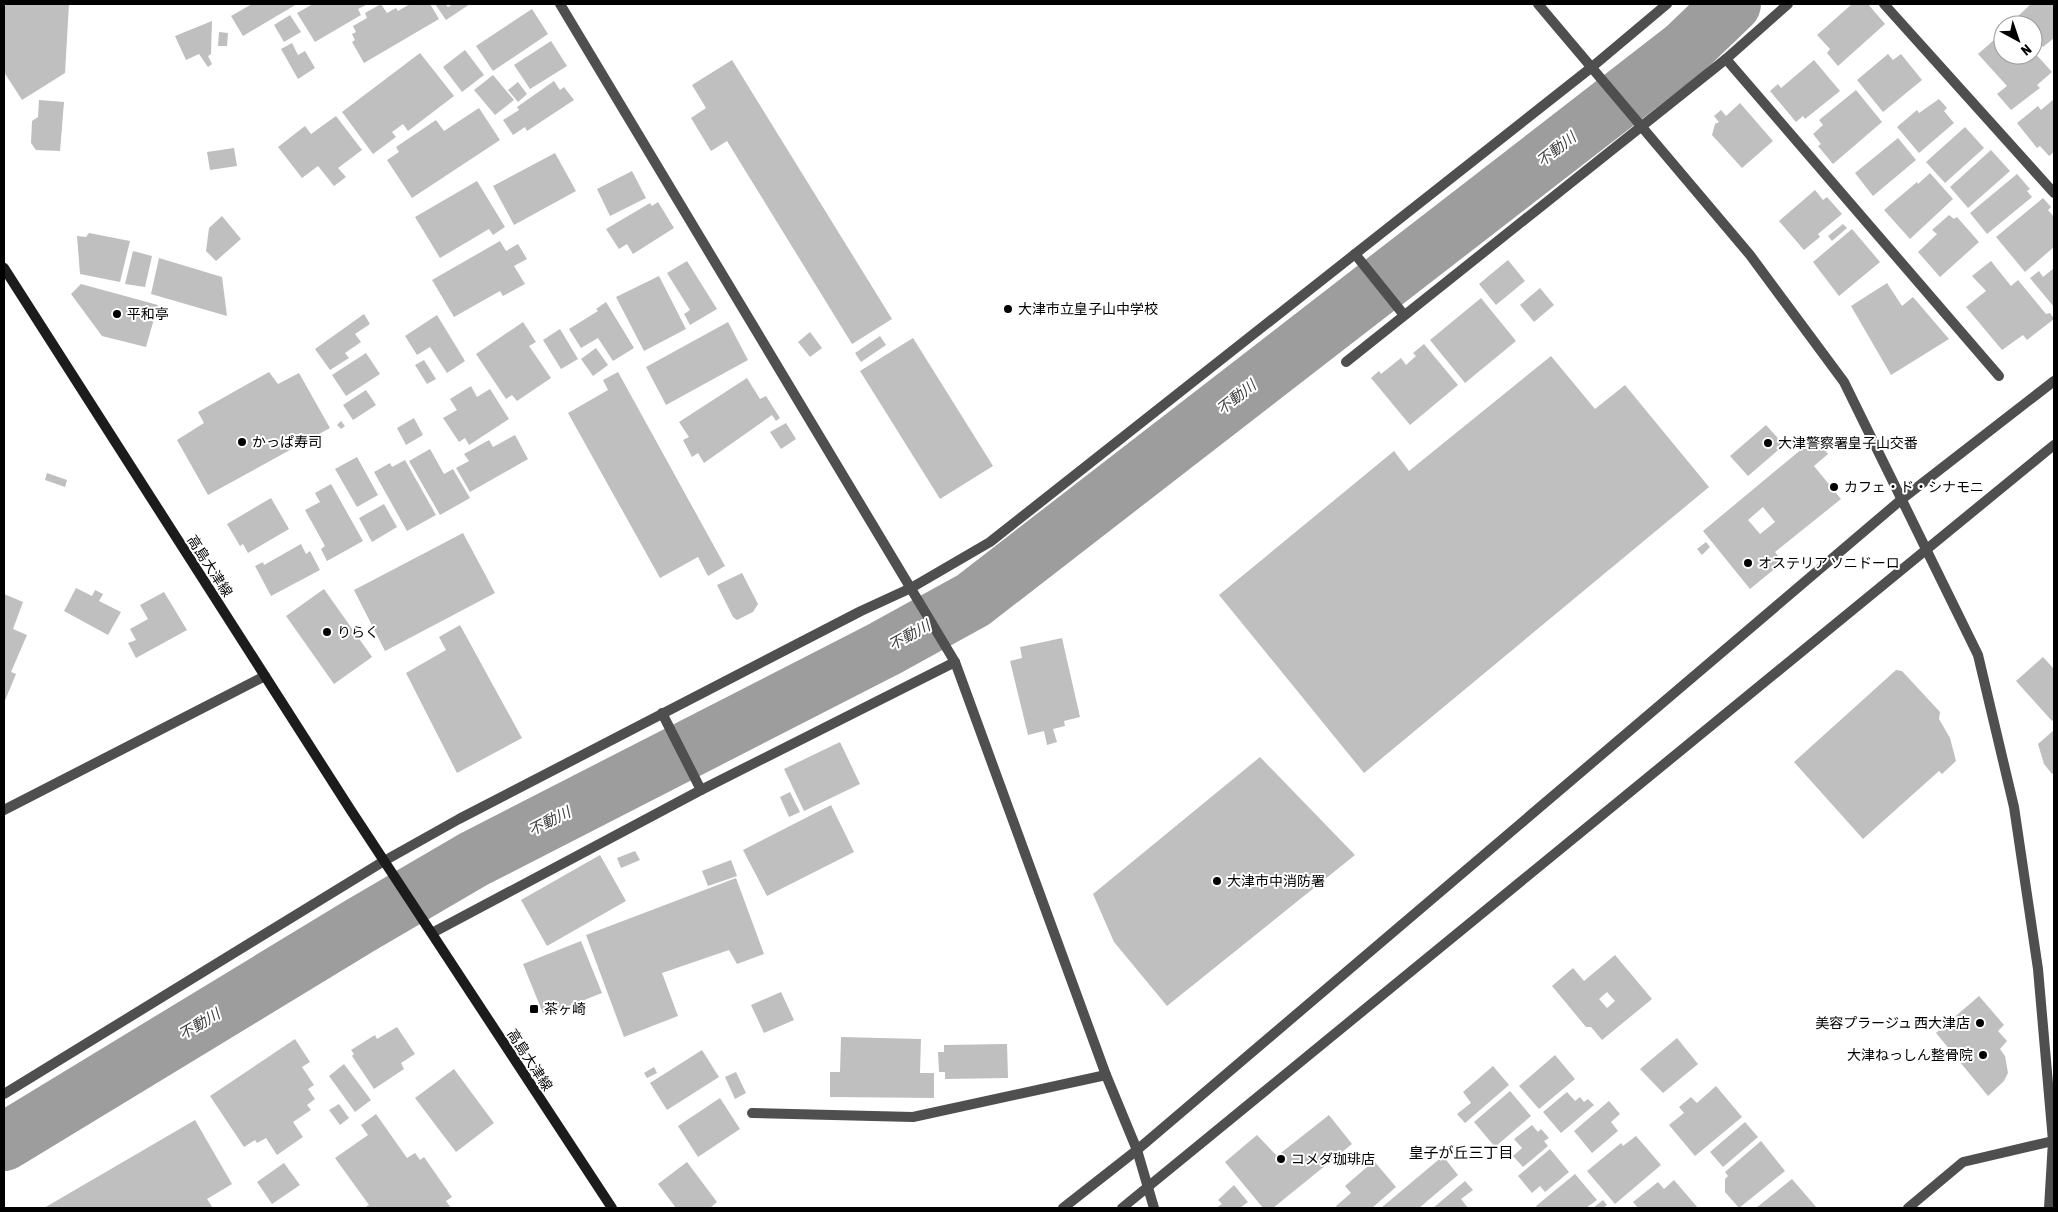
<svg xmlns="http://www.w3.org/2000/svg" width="2058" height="1212" font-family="'Asap Condensed','Noto Sans JP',sans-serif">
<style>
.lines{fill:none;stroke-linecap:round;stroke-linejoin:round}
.river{stroke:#9d9d9d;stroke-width:58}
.building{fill:#bfbfbf;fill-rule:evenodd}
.minor{stroke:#4f4f4f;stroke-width:10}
.tertiary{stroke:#4f4f4f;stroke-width:10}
.secondary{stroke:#1c1c1c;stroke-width:10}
.poi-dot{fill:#000;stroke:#fff;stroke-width:2}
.labels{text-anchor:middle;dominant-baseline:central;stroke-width:4;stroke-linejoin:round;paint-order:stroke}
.poi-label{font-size:14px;fill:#000;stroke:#fff;text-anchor:start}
.street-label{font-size:14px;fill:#000;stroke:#fff}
.water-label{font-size:15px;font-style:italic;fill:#3e3e3e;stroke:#fff}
.neighbourhood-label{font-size:15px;fill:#000;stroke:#fff}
</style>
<rect width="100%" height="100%" fill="#fff"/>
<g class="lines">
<path class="river" d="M4 1142 361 925 474 859 884 649 973 600 1685 49 1732 4"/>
</g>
<g class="building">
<path d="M8 4H69L65 73 22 100 4 72V6Z"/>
<path d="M252 4H297L243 36 231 16Z"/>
<path d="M313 4H368L358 9 361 15 315 42 297 13Z"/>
<path d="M381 4 387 13 396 8 398 11 410 4H430L439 19 364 63 352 42 355 40 352 34 356 32 353 26 367 18 365 13Z"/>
<path d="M435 4H445L448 7 453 4H470L446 20Z"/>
<path d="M1852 4H1868L1885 24 1838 66 1827 53 1830 49 1817 35Z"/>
<path d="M2031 4H2054V38L2043 47 2033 36V25H2023L2016 18Z"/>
<path d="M532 9 548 34 493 71 476 46Z"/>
<path d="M290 15 301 32 284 42 274 25Z"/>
<path d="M212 21 211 54 208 56 212 64 208 67 199 54 186 60 175 36Z"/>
<path d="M219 32 228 33 227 46H218Z"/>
<path d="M2003 32V55H2033V51L2052 72 2037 85 2040 88 2011 110 1997 94 2007 86 1978 54Z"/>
<path d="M551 41 567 66 530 89 514 65Z"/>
<path d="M292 43 298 55 305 51 315 68 298 79 281 49Z"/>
<path d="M465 50 484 75 462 92 443 67Z"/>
<path d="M420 53 454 96 408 131 403 124 392 132 396 137 373 154 342 112Z"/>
<path d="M1888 54 1893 60 1901 54 1922 80 1883 112 1857 80Z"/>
<path d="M732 60 892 319 852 344 727 141 711 151 691 118 706 108 692 85Z"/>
<path d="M1814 60 1840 91 1805 119 1803 116 1796 122 1770 91 1778 84 1781 88Z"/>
<path d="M493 75 514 100 495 115 474 90Z"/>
<path d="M554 81 560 90 564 87 574 100 527 131 525 127 513 135 503 120 519 110 517 107Z"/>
<path d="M518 82 527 94 518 102 508 90Z"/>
<path d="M1856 90 1882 122 1833 164 1818 146 1821 144 1813 134 1823 125 1819 120Z"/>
<path d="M1939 99 1947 108 1944 111 1954 123 1919 153 1897 127 1917 110 1919 113Z"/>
<path d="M2054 99V152L2049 156 2040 146 2037 148 2017 123 2038 106 2041 110Z"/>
<path d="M39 100 64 102 60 151 36 150 31 143 32 121 38 117Z"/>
<path d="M1740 103 1773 141 1742 168 1712 135 1715 124 1719 122 1714 116 1721 110 1726 116Z"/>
<path d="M479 108 500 140 412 198 387 160 399 152 396 147 436 120 444 131Z"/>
<path d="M336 116 362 150 338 168 346 177 334 186 318 166 302 178 278 147 305 126 311 134Z"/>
<path d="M1965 127 1984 148 1945 183 1926 162Z"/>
<path d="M1898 138 1916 160 1873 196 1855 173Z"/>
<path d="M234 148 237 166 210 170 207 152Z"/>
<path d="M1991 150 2010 171 1968 208 1950 187Z"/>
<path d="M555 153 576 191 514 225 493 186Z"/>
<path d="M632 171 646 198 610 216 597 189Z"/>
<path d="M1930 173 1953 199 1910 239 1884 210 1917 182 1918 184Z"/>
<path d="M2017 174 2030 189 2027 191 2032 197 1987 234 1970 213Z"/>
<path d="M477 181 505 227 493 235 489 229 440 258 415 217Z"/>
<path d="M1815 190 1823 200 1827 197 1842 214 1818 234 1820 237 1804 250 1779 221Z"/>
<path d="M2043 198 2051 207 2048 210 2054 217V247L2025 272 1996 237Z"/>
<path d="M658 202 674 228 633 254 627 244 619 249 606 229 650 203 652 206Z"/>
<path d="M1949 215 1954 219 1957 217 1979 242 1940 277 1918 252 1937 234 1932 230Z"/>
<path d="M222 216 241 239 216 261 206 251 209 228Z"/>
<path d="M1843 224 1847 228 1832 241 1828 236Z"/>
<path d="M1852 229 1880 262 1839 296 1813 262Z"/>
<path d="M89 233 130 241 120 282 80 274 77 236 86 237Z"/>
<path d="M500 241 506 251 518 244 527 259 514 266 525 284 503 296 500 291 454 317 432 280Z"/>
<path d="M133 251 152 256 145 287 125 284Z"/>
<path d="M159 258 222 277 227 316 151 294Z"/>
<path d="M1508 260 1525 281 1496 305 1479 284Z"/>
<path d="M687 261 717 309 690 325 684 314 690 310 667 273Z"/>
<path d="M1991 261 2011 286 2018 280 2046 314 2050 313 2054 319 2027 340 2023 335 2002 350 1966 307 1986 291 1972 276Z"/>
<path d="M2054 268V307L2030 278 2039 271 2043 277Z"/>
<path d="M659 276 686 329 644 351 616 297Z"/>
<path d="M1887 283 1902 306 1913 297 1949 339 1891 375 1851 306Z"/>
<path d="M81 284 158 305 146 347 102 336 71 294Z"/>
<path d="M1540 288 1554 305 1534 322 1520 305Z"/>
<path d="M1481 298 1516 341 1465 383 1430 340Z"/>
<path d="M606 302 634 348 613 361 598 338 581 348 569 329 598 311 596 309Z"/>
<path d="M364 314 370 324 355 334 361 342 345 353 349 358 330 370 315 349Z"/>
<path d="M437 315 465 361 447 373 430 347 417 355 405 336Z"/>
<path d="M523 322 536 342 529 346 551 378 517 401 512 395 506 399 476 354Z"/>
<path d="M728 322 748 360 666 405 646 367Z"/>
<path d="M560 329 578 359 561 369 543 340Z"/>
<path d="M810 332 822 348 810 357 798 342Z"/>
<path d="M880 336 886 345 861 362 855 353Z"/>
<path d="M913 338 993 466 940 499 860 371Z"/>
<path d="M1424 344 1458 385 1410 425 1371 378 1379 371 1381 374 1401 358 1406 365 1416 356 1413 353Z"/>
<path d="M596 348 608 365 593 376 581 359Z"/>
<path d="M366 353 380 374 346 396 332 375Z"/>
<path d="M1551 356 1595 409 1625 385 1709 487 1364 773 1219 595 1394 451 1409 471Z"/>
<path d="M424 360 436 379 427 384 415 365Z"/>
<path d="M269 372 278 384 299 373 330 428 208 495 177 440 204 423 198 412Z"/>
<path d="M618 372 725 566 708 576 698 557 660 578 568 413 608 390 603 380Z"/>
<path d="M747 378 760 399 766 396 780 418 776 421 772 415 704 463 698 453 692 457 683 440 689 437 679 422Z"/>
<path d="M471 386 477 397 490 389 509 419 469 445 465 438 459 442 443 418 457 410 450 399Z"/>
<path d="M366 390 376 405 353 420 343 405Z"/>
<path d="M414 418 423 435 406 445 397 428Z"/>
<path d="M341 421 345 426 341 429 337 425Z"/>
<path d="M786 423 796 439 781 449 770 432Z"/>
<path d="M1766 425 1784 445 1748 476 1730 456Z"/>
<path d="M515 435 528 459 470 492 456 468 469 461 464 454 489 440 493 447Z"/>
<path d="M1815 438 1828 454 1814 466 1841 499 1775 552 1783 562 1750 589 1703 531ZM1763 507 1775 522 1760 534 1748 520Z"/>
<path d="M430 449 444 474 453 469 470 498 440 515 409 461Z"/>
<path d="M357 457 378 495 357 507 335 469Z"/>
<path d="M405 460 436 515 407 531 374 472 390 463 392 467Z"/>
<path d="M47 473 67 480 65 487 45 480Z"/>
<path d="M331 484 363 541 327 561 321 549 325 546 305 510 320 502 315 493Z"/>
<path d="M271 498 289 529 248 553 243 544 240 546 227 524Z"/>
<path d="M384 504 397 527 372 542 359 518Z"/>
<path d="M463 533 495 593 385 651 354 590Z"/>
<path d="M1706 542 1710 547 1702 555 1697 549Z"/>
<path d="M301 544 306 554 310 551 320 570 271 596 255 566 263 562 264 565Z"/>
<path d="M742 573 758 604 753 612 737 620 733 617 717 585Z"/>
<path d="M76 588 92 596 95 590 103 594 99 601 121 612 108 635 64 611Z"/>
<path d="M324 589 372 657 334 684 286 616Z"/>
<path d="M164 592 187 630 136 658 128 643 136 640 130 629 148 619 140 605Z"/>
<path d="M4 594 23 602 13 629 27 635 11 672 16 674 4 703Z"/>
<path d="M460 625 522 738 457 773 406 673 446 650 439 637Z"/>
<path d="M1062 638 1080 717 1064 721 1065 726 1053 729 1057 742 1047 745 1044 731 1028 735 1010 661 1022 658 1020 647Z"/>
<path d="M2043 657 2054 669V719L2052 721 2016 681Z"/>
<path d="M1896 670 1902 671 1940 712 1939 719 1950 738 1956 761 1942 774 1939 771 1863 839 1794 762Z"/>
<path d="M2054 730V772L2052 774 2044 764 2038 744Z"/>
<path d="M840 742 860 784 804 811 784 769Z"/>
<path d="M1260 757 1355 855 1167 1006 1114 942 1093 894Z"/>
<path d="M790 792 800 812 789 817 780 797Z"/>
<path d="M831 805 854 852 767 896 743 850Z"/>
<path d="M635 851 640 860 621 868 617 858Z"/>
<path d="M600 855 626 901 547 946 521 900Z"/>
<path d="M731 860 737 876 708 886 702 871Z"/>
<path d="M736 878 764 954 737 964 729 950 662 973 678 1016 624 1037 586 935Z"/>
<path d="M581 941 602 993 544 1016 523 964Z"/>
<path d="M1615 955 1652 999 1602 1040 1591 1027H1586L1552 986 1573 968 1584 981ZM1607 992 1615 1001 1607 1008 1599 999Z"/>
<path d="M781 992 794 1020 764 1033 751 1005Z"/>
<path d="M1979 996 2004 1025 1998 1031 2007 1041 2000 1049 2005 1056 2008 1073 2004 1081 1988 1096 1936 1033Z"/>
<path d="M397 1027 415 1054 401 1063 404 1069 374 1089 352 1056 354 1054 351 1050 375 1035 377 1039Z"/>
<path d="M841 1037 921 1039 920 1073H934V1098L830 1097V1072H840Z"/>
<path d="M1677 1038 1698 1064 1663 1093 1640 1069Z"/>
<path d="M295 1039 310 1062 302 1067 314 1085 308 1089 315 1099 307 1105 311 1110 293 1122 303 1137 277 1155 266 1138 257 1143 255 1140 244 1147 210 1096Z"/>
<path d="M1007 1044 1008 1078 945 1079V1072H939L938 1052H944V1045Z"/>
<path d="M702 1050 719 1077 667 1110 650 1083Z"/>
<path d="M1555 1055 1575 1079 1539 1109 1519 1086Z"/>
<path d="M344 1064 371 1100 355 1112 329 1076Z"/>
<path d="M1493 1066 1509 1085 1465 1123 1457 1114 1471 1103 1463 1092Z"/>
<path d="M654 1067 657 1073 647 1078 644 1073Z"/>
<path d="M454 1069 494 1123 456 1152 415 1098Z"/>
<path d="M736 1072 746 1093 735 1099 725 1077Z"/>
<path d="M1716 1086 1742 1117 1695 1156 1669 1125 1684 1113 1679 1107 1691 1097 1697 1103Z"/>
<path d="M1510 1091 1531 1116 1495 1147 1474 1122Z"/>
<path d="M1567 1092 1575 1101 1580 1097 1584 1102 1588 1099 1594 1105 1561 1133 1543 1112Z"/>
<path d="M720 1098 740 1129 698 1157 678 1126Z"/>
<path d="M1609 1101 1620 1114 1611 1122 1618 1131 1592 1153 1574 1131Z"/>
<path d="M339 1104 349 1118 340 1125 329 1110Z"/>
<path d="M376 1114 407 1158 415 1153 420 1160 424 1157 452 1197 446 1201 451 1208H364L369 1205 335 1158 368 1135 361 1125Z"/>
<path d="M1329 1115 1352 1144 1273 1208H1263L1225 1162 1257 1135 1277 1156Z"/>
<path d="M195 1120 232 1184 207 1199 213 1208H44Z"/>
<path d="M1745 1122 1758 1137 1723 1167 1710 1152Z"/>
<path d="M1532 1125 1538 1132 1541 1129 1549 1138 1544 1141 1548 1146 1523 1167 1513 1156 1522 1148 1514 1139Z"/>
<path d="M1636 1136 1661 1165 1615 1204 1587 1171 1621 1143 1623 1146Z"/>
<path d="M1761 1141 1785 1171 1739 1208 1725 1192V1179L1728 1176 1725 1172Z"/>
<path d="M1550 1149 1569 1172 1545 1192 1540 1186 1532 1193 1518 1176Z"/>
<path d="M1443 1156 1458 1175 1419 1208H1381Z"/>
<path d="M1374 1161 1396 1187 1372 1208H1338L1336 1206 1351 1193 1345 1186Z"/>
<path d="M687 1162 717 1202 710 1208H676L658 1184Z"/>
<path d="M284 1163 300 1185 272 1204 257 1182Z"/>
<path d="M1575 1174 1597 1200 1586 1208H1538L1536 1206Z"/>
<path d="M1792 1179 1817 1208H1756Z"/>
<path d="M1674 1180 1698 1208H1638L1633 1202 1658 1182 1664 1189Z"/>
<path d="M1465 1181 1473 1190 1461 1199 1468 1208H1433Z"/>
<path d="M1234 1185 1248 1202 1240 1208H1216L1222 1204 1218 1200Z"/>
<path d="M1603 1200 1607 1205 1603 1208H1593Z"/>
</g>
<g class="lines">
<g class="minor">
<path d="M560 4 955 662 1106 1075 1137 1150"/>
<path d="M1788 4 1726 59 1999 376"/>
<path d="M1884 4 2054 193"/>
<path d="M1355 254 1404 315"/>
<path d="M1346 362 1726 59"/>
<path d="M662 713 701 790"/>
<path d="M4 810 265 676"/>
<path d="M432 933 701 790 955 662"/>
<path d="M4 1094 384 861"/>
<path d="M752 1113 913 1117 1106 1075"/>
</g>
<g class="tertiary">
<path d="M1538 4 1750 255 1844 382 1978 655 2014 807 2038 969 2053 1141 2049 1208"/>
<path d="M384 861 459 819 861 611 911 588 990 542 1592 67 1667 4"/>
<path d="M1137 1150 1154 1208"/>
<path d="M1063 1208 1137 1150 1902 499 2054 381"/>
<path d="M1122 1208 2054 445"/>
<path d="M1908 1208 1963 1162 2053 1141"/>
</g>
<path class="secondary" d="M4 268 350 809 612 1208"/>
</g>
<g class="poi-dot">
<circle cx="1008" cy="309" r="5"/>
<circle cx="117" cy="314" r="5"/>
<circle cx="242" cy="442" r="5"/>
<circle cx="1768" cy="443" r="5"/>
<circle cx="1834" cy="487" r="5"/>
<circle cx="1748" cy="563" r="5"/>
<circle cx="327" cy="632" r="5"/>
<circle cx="1217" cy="881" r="5"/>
<rect x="529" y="1004" width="10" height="10" rx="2.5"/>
<circle cx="1980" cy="1023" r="5"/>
<circle cx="1983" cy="1055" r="5"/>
<circle cx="1281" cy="1159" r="5"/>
</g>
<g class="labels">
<g class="poi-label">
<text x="1018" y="309">大津市立皇子山中学校</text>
<text x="127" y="314">平和亭</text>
<text x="252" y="442">かっぱ寿司</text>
<text x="1778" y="443">大津警察署皇子山交番</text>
<text x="1844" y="487">カフェ・ド・シナモニ</text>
<text x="1758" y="563">オステリア ソニドーロ</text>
<text x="337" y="632">りらく</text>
<text x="1227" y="881">大津市中消防署</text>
<text x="544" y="1009">茶ヶ崎</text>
<text x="1970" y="1023" text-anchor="end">美容プラージュ 西大津店</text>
<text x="1973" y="1055" text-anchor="end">大津ねっしん整骨院</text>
<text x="1291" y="1159">コメダ珈琲店</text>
</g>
<g class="street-label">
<text transform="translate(210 566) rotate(57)">高島大津線</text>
<text transform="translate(530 1060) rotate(57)">高島大津線</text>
</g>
<g class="water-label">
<text transform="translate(1556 149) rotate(-38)">不動川</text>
<text transform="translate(1236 397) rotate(-38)">不動川</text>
<text transform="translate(909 635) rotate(-29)">不動川</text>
<text transform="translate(549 821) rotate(-27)">不動川</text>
<text transform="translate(199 1024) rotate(-31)">不動川</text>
</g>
<g class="neighbourhood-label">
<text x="1461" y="1152">皇子が丘三丁目</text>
</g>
</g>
<rect width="2058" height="1212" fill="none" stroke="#000000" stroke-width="10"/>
<g transform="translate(2018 40) rotate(140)"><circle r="24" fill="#ffffff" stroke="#999999"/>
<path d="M0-4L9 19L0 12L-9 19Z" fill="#000000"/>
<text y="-8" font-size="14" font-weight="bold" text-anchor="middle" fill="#000000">N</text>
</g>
</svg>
